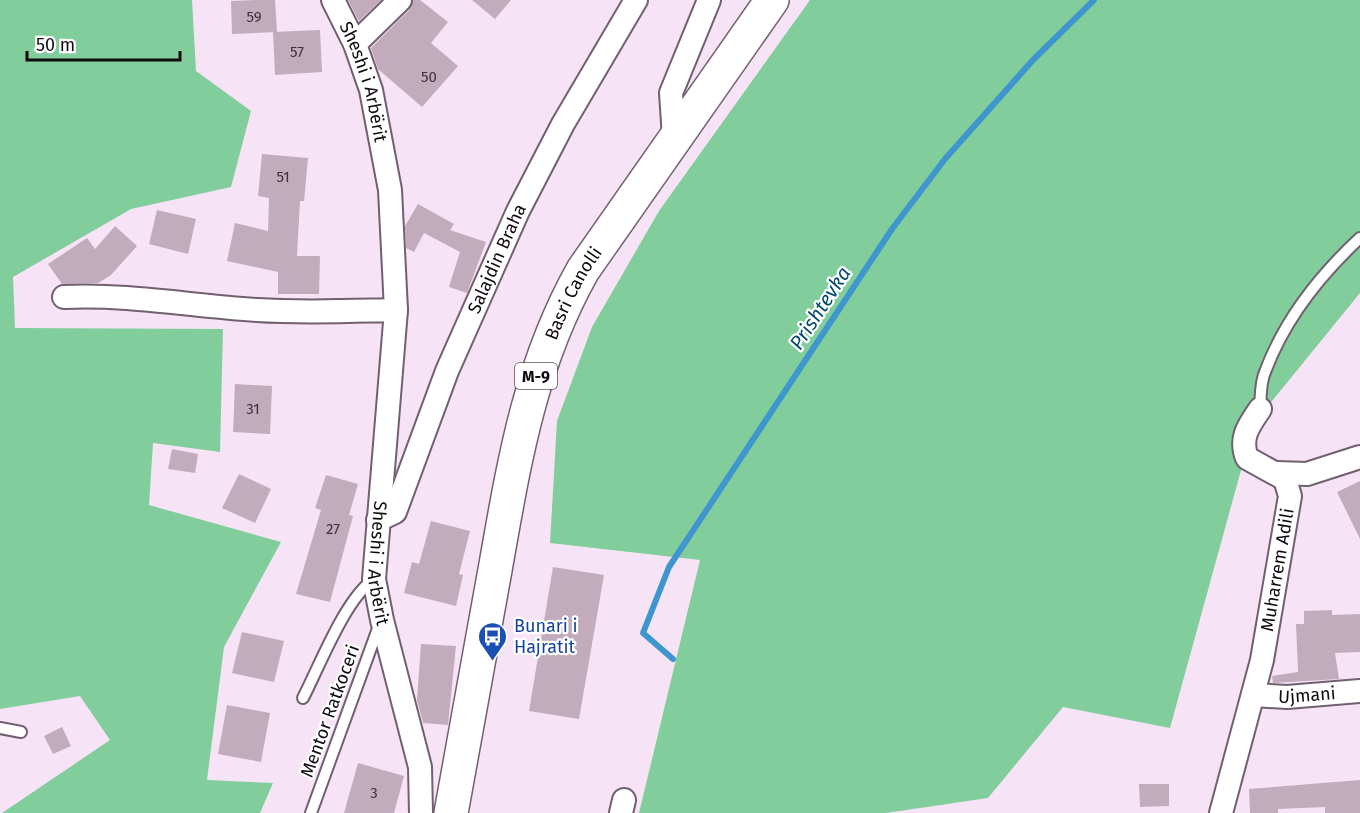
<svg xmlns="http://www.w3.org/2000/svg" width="1360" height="813" font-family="'Fira Sans',sans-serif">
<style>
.green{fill:#81cd9b}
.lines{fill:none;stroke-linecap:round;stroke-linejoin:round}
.stream{stroke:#3f95cd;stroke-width:6}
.building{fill:#c2acbb}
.service-casing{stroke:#716070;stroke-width:14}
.minor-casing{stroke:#716070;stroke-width:26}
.primary-casing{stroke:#716070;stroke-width:36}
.service{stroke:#fff;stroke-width:10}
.minor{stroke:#fff;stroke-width:22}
.primary{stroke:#fff;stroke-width:33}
.labels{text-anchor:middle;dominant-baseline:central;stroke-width:4.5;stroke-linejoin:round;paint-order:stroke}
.number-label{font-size:15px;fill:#3c323b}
.shield{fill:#fff;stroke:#585458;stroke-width:1.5}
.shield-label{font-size:16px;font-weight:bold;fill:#100a10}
.street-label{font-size:18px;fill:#100a10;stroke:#fff}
.transit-label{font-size:18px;fill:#164399;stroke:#fff;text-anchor:start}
.water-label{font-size:20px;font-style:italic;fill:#03496f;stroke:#fff}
</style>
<rect width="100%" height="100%" fill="#f7e3f6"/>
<g class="green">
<path d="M0 0H192L196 71 251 111 231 187 131 209 13 277 15 328 223 329 220 452 153 443 149 505 281 542 224 647 207 780 273 783 260 813H2L110 740 80 696 0 709Z"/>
<path d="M810 0H1360V293L1254 423 1170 728 1063 707 988 798 886 813H639L700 560 550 543 557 421 592 327 659 211Z"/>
</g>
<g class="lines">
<path class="stream" d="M673 659 643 633 669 567 892 229 945 159 1033 60 1094 0"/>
</g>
<g class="building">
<path d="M256 0H275L277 32 232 34 231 1Z"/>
<path d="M348 0H381L359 21Z"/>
<path d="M413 0H420L448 22 431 43 458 66 422 107 378 69 371 48 409 10Z"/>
<path d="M472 0H511L495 19Z"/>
<path d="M320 30 322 72 275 75 273 32Z"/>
<path d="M262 154 308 158 304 201H300L297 256H320L319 294H278V272L227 261 235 223 268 231 269 198 258 196Z"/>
<path d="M418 204 454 224 450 230 486 242 467 293 449 287 460 252 424 233 414 252 406 248 405 226Z"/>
<path d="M157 210 196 219 188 254 149 244Z"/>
<path d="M115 226 137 246 111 275 98 283 62 284 48 264 87 238 95 249Z"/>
<path d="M235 384 272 386 270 434 233 432Z"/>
<path d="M172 449 198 454 195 473 168 469Z"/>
<path d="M239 474 271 489 255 523 222 508Z"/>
<path d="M326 475 358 484 349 515 353 516 330 602 296 594 321 510 315 508Z"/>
<path d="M1360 481V539L1337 492Z"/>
<path d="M431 521 470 531 459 574 463 575 456 606 404 593 412 562 419 564Z"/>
<path d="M553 567 604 575 579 719 529 711Z"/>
<path d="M1332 610V615L1360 614V652L1335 653 1339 679 1273 683 1272 676 1298 672 1296 624H1304V611Z"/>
<path d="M242 632 284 641 274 682 232 673Z"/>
<path d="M421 644 456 646 448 725 423 723 417 700Z"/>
<path d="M227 705 270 713 261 762 218 754Z"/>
<path d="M62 727 71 746 53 754 44 736Z"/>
<path d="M358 763 404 776 394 813H344Z"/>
<path d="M1360 780V813H1325V807L1278 809V813H1250L1249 789Z"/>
<path d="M1139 784H1169V806L1140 807Z"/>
</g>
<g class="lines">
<defs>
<g id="service">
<path d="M1260 409C1261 397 1260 383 1265 372 1284 321 1320 275 1360 238"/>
<path d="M303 698C320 665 345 599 374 579"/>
<path d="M0 728 21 732"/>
<path d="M311 813 380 623"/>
</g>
<g id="minor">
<path id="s1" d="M333 0 355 44 371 90 390 190 396 310 374 579 382 620 420 767 421 813"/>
<path d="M355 44 400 0"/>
<path d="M674 138 671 93 709 0"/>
<path d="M64 297C129 294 192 306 257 310 303 313 349 311 396 310"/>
<path d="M1276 473 1307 474 1360 457"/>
<path id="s2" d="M378 520 395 512 447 371 518 211 563 124 636 0"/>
<path id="s3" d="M1253 695 1287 697 1360 691"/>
<path d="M621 813 624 800"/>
<path id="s4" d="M1221 813 1262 660 1290 496 1285 479 1247 458C1239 438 1249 425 1260 409"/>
</g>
<g id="primary">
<path id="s5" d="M451 813C465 732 481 651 495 570 514 463 529 366 583 270L772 0"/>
</g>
</defs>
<use href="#service" class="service-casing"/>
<use href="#minor" class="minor-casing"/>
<use href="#primary" class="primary-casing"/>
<use href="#service" class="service"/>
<use href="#minor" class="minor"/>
<use href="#primary" class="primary"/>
</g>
<defs>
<symbol id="bus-pin" viewBox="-11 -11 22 30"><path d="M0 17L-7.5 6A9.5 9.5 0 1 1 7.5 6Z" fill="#1a4fb4" stroke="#fff"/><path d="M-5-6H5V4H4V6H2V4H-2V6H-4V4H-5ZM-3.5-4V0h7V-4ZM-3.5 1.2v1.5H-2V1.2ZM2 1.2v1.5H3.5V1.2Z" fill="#fff"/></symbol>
</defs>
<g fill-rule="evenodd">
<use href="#bus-pin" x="476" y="620" width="33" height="45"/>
</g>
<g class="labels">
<g class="number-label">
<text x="254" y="17">59</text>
<text x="297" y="52">57</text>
<text x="429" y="77">50</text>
<text x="283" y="177">51</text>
<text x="253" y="409">31</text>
<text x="333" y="529">27</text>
<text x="374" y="793">3</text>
</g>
<rect class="shield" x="515" y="363" width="42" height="26" rx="4.5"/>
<g class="shield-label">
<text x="536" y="376">M-9</text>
</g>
<g class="street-label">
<text stroke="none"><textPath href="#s1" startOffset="88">Sheshi i Arbërit</textPath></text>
<text stroke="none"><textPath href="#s2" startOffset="292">Salajdin Braha</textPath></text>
<text stroke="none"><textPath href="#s5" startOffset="536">Basri Canolli</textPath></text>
<text stroke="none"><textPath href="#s1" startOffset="574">Sheshi i Arbërit</textPath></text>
<text stroke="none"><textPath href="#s4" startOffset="250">Muharrem Adili</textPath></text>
<text stroke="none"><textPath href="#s3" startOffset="54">Ujmani</textPath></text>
<text transform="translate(330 711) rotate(-70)">Mentor Ratkoceri</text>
</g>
<g class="transit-label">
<text x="514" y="626">Bunari i<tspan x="514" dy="21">Hajratit</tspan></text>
</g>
<g class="water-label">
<text transform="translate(820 308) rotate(-57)">Prishtevka</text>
</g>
</g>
<path d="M27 51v9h153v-9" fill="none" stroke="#100a10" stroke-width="3"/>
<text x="36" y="51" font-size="18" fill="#100a10" stroke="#ffffff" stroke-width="4.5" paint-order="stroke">50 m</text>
</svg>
